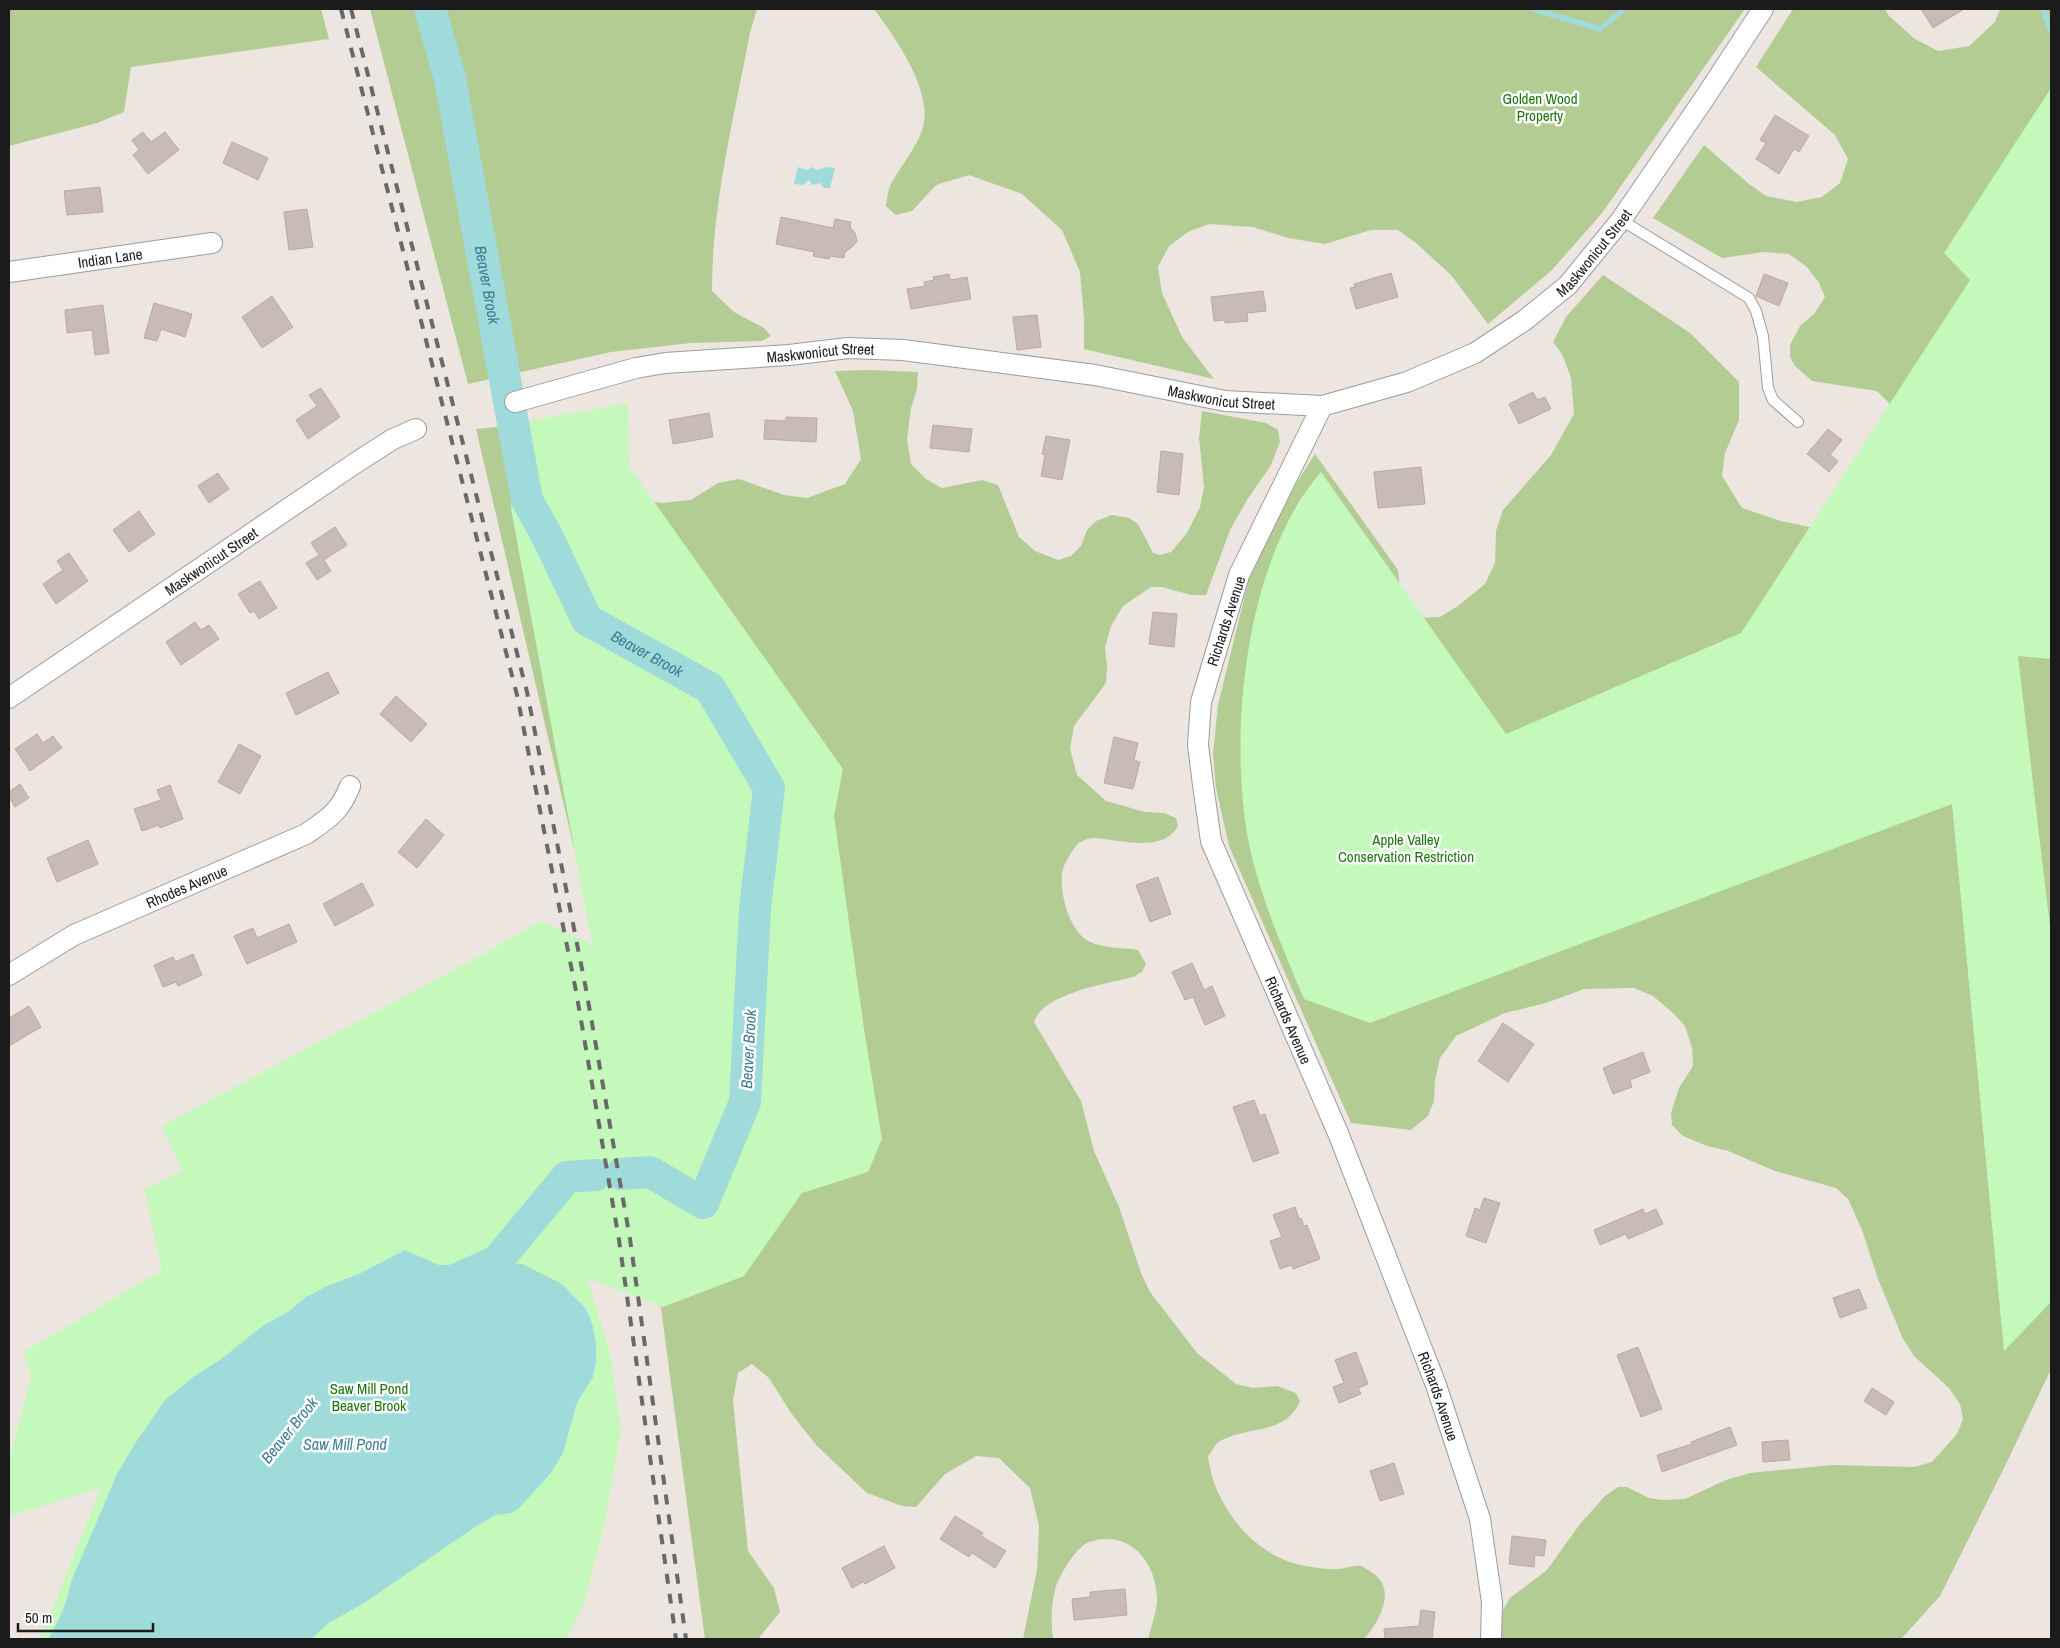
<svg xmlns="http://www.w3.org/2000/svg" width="2060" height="1648" font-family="'Archivo Narrow',sans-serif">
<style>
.forest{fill:#b2cc94}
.park{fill:#c4f9bb}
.water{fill:#9fdbdb}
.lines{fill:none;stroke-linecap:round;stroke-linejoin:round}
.stream{stroke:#9fdbdb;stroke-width:5.5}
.river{stroke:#9fdbdb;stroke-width:32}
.building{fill:#c8bab6;stroke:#bea8a2}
.lane-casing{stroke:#9c9c9c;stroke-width:12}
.street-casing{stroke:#9c9c9c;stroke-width:22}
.lane{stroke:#fff;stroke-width:10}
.street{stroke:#fff;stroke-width:20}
.rail{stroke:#696969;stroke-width:4;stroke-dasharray:10 10;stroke-linecap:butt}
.labels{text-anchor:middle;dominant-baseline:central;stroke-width:5;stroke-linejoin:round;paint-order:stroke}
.park-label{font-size:15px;fill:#1b770b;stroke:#fff}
.street-label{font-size:15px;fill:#1b1b1b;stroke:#fff}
.water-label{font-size:16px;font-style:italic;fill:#407c92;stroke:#fff}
</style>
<rect width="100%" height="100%" fill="#ede5e0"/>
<g class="forest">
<path d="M9 9H321L329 39 131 67 124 112 97 123 9 146Z"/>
<path d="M370 9H757L750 33C734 118 712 203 712 291L734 312 764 328 771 336 762 341 691 343 611 352 468 384Z"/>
<path d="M874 9H1745L1602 213 1552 270 1488 324 1451 275 1416 243 1398 230H1371L1325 244 1288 238 1253 227 1209 224 1188 232 1169 246 1158 267 1162 293 1182 337 1214 379 1084 349V318L1080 272 1062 230 1022 194 969 175 936 185 912 211 896 215 886 206C887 199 888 190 891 184 901 165 917 148 923 127 933 91 895 37 874 9Z"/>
<path d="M1793 9H1885L1889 16 1915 39 1938 51 1969 46 1995 22 2000 9H2051V1369L2006 1464 1940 1596 1901 1639H1501L1503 1610 1510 1598 1547 1570 1580 1524 1605 1496 1618 1487H1627L1649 1498 1662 1500 1685 1499 1726 1480 1750 1473 1833 1465 1914 1467 1932 1462 1957 1434 1963 1419 1960 1404 1949 1388 1914 1356 1903 1339 1878 1279 1862 1230 1848 1199 1836 1188 1775 1171 1728 1151 1707 1146 1683 1136 1672 1125 1671 1113 1679 1088 1693 1066 1692 1048 1685 1026 1673 1013 1653 996 1634 988 1584 989 1546 1003 1505 1013 1456 1036 1440 1058 1435 1080 1434 1101 1428 1116 1411 1130 1351 1123 1229 846 1216 788 1213 754 1218 705 1249 579 1279 511 1315 454 1398 570 1401 601 1415 618 1440 617 1458 606 1485 584 1495 563 1496 531 1503 510 1551 455 1574 414 1571 378 1562 354 1553 342 1566 317 1603 275 1690 333 1739 382V420L1725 453 1722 476 1742 508 1781 521 1819 529 1896 410 1877 391 1812 381 1795 366 1790 357V345L1800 326 1814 314 1825 297 1819 283 1807 267 1789 254 1764 252 1722 258 1653 218 1704 145 1749 184 1766 196 1797 202 1822 197 1840 183 1848 159 1835 135 1756 67Z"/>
<path d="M869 370 918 372 917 389 911 408 907 439 911 464 926 479 942 488 982 480 998 485 1019 537 1035 551 1058 560 1071 556 1081 546 1087 530 1096 521 1112 515 1129 518 1138 524 1153 553 1160 555 1171 552 1187 533 1200 507 1204 487 1199 438 1202 411 1266 423 1278 430 1280 442 1271 465 1247 500 1230 530 1206 595H1191L1162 587H1151L1123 606 1111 626 1105 647 1107 667 1106 683 1074 726 1070 749 1077 775 1106 801 1145 812 1164 813 1176 818 1178 826C1163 854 1118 839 1093 838 1088 838 1083 841 1078 843 1072 851 1063 864 1062 874 1060 894 1069 930 1088 941 1103 949 1121 947 1138 950L1146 964 1142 972 1133 977C1107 984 1043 993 1034 1022L1081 1101 1094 1151 1119 1207 1141 1273 1150 1292 1197 1353 1236 1384 1253 1388 1277 1386 1296 1393 1300 1401C1285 1436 1249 1425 1220 1441 1216 1443 1212 1451 1208 1456 1213 1504 1252 1554 1300 1565 1312 1567 1326 1570 1338 1569 1345 1569 1354 1565 1361 1566 1364 1567 1368 1570 1371 1572 1398 1588 1380 1621 1364 1639H1148C1151 1627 1156 1614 1157 1602 1158 1578 1145 1548 1120 1541 1110 1538 1097 1538 1087 1543 1075 1549 1058 1577 1055 1590 1051 1604 1051 1624 1053 1639H1023L1037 1570 1039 1526 1030 1488 999 1458 976 1456 945 1474 916 1507 902 1506 867 1493 817 1446 791 1413 769 1378 752 1364 738 1373 733 1400 748 1551 774 1588 780 1612 758 1639H705L634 1105 476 429 569 420 640 499 661 503 691 500 718 483 739 479 784 495 807 498 845 484 861 459 853 411 835 371Z"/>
</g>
<g class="park">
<path d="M2051 88V659L2018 656 2051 936V1302L2004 1351 1952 804 1370 1023 1304 999C1284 951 1263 904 1251 853 1226 743 1244 559 1321 472L1506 734 1741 633 1970 280 1944 253Z"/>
<path d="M628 403 629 466 843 769 834 816 864 1029 882 1139 868 1172 802 1193 744 1276 663 1307 587 1278 610 1352 621 1429 604 1527 584 1604 566 1639H40L101 1488 9 1516V1461L31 1378 24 1352 162 1270 144 1189 182 1171 162 1126 487 952 540 921 592 944 511 509 522 422Z"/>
</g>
<g class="water">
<path d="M798 167 807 170 812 167 817 170 826 167 835 168 830 188H824L820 183 812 185 809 180 803 185 794 184Z"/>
<path d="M405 1250 439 1265H449L466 1261 485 1260 522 1264 562 1284 586 1309 592 1323 596 1344V1362L593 1377 577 1403 563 1453 551 1473 518 1509 511 1513 495 1515 475 1527 364 1603 329 1623 311 1639H48C59 1621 67 1603 71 1582L117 1474 136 1442 165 1400 193 1377 220 1360 264 1325 288 1312 306 1297 325 1287 361 1273Z"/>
</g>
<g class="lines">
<g class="stream">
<path d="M1533 9 1600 29 1624 9"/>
<path d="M2043 9 2051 32"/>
</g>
<g class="river">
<path id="s1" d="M430 9 450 79 527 500 546 534 587 620 710 688 769 788 755 909 745 1102 703 1203 650 1172 621 1174"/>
<path d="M457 1279 497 1261 567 1177 596 1175"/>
</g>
</g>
<g class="building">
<path d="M1921 9H1964L1933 28Z"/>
<path d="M1775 115 1809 136 1799 152 1794 149 1779 174 1756 159 1766 143 1760 140Z"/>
<path d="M143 132 151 142 165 132 179 150 148 174 133 155 139 150 132 140Z"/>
<path d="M232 142 268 158 258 180 223 163Z"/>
<path d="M100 187 103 212 67 215 64 191Z"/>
<path d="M307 209 313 247 289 250 284 212Z"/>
<path d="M781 217 833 228 835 219 851 222 850 227 855 233 857 241 852 247 845 252 844 258 830 256 829 259 813 256 814 252 776 244Z"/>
<path d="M1391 273 1398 297 1356 309 1350 288 1355 287 1354 284Z"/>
<path d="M949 274 950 280 967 277 971 299 911 309 907 289 925 286 924 282 934 280 933 277Z"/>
<path d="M1764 274 1788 283 1779 306 1756 296Z"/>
<path d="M1263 291 1266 311 1247 313 1248 321 1225 323V320L1214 321 1211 297Z"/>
<path d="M272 296 293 327 262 348 242 317Z"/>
<path d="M154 303 192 314 185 337 161 329 157 341 144 338Z"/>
<path d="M103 305 109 353 95 355 92 330 67 333 65 310Z"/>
<path d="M1037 315 1041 347 1017 350 1013 317Z"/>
<path d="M321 388 340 417 308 439 296 420 317 406 309 395Z"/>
<path d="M1533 392 1537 400 1545 397 1551 409 1519 424 1509 404Z"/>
<path d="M709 413 713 437 673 444 669 420Z"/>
<path d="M786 417 817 418 816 442 764 439 765 420 786 421Z"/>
<path d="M933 425 972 429 969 452 930 448Z"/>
<path d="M1828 429 1842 440 1830 455 1838 461 1829 472 1807 454Z"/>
<path d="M1046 436 1070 440 1062 480 1041 476 1045 455 1042 454Z"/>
<path d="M1161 451 1183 454 1179 495 1157 492Z"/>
<path d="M1421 467 1425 504 1378 508 1374 472Z"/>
<path d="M218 473 229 489 209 503 198 486Z"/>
<path d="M139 511 155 534 129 552 113 530Z"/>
<path d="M335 527 347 545 324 560 331 571 317 580 306 563 319 555 311 543Z"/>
<path d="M69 553 88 581 56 604 43 584 63 570 57 561Z"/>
<path d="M260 581 277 608 259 619 254 611 250 613 238 594Z"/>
<path d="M1153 612 1177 614 1174 647 1149 644Z"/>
<path d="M195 622 201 630 209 625 219 639 181 665 166 642Z"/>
<path d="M328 672 339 693 296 715 286 693Z"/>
<path d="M396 696 427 724 411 742 380 714Z"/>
<path d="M37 734 43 743 53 736 62 748 30 771 15 749Z"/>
<path d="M1114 737 1138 743 1134 760 1140 762 1133 789 1104 783Z"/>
<path d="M239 744 261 756 240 794 218 782Z"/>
<path d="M20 784 29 798 15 807 9 797V792Z"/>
<path d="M170 785 183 819 160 828 159 825 142 831 134 809 161 800 157 790Z"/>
<path d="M426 819 444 835 417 868 398 852Z"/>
<path d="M88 840 98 864 57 882 47 858Z"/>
<path d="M1158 877 1171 914 1150 922 1136 885Z"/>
<path d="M362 883 374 905 335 926 323 904Z"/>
<path d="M289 924 297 942 247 964 234 936 253 928 257 938Z"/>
<path d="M193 954 202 975 178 986 176 982 163 987 154 965 173 957 175 962Z"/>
<path d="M1192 963 1204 990 1212 986 1225 1016 1205 1025 1193 997 1185 1000 1172 972Z"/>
<path d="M29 1006 41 1027 9 1046V1018Z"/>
<path d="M1503 1023 1534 1044 1508 1082 1478 1061Z"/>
<path d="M1643 1052 1650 1072 1630 1080 1632 1087 1613 1094 1603 1068Z"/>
<path d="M1254 1100 1260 1116 1265 1114 1279 1153 1253 1162 1233 1107Z"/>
<path d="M1484 1198 1500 1203 1486 1243 1466 1236 1475 1208 1480 1210Z"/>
<path d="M1295 1207 1299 1219 1301 1218 1304 1226 1307 1225 1320 1259 1293 1269 1292 1265 1280 1269 1270 1241 1282 1237 1273 1215Z"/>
<path d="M1643 1209 1645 1214 1656 1209 1663 1224 1628 1239 1626 1234 1600 1245 1594 1230Z"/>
<path d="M1859 1289 1867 1308 1840 1318 1833 1298Z"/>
<path d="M1638 1347 1662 1409 1641 1417 1617 1355Z"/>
<path d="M1356 1352 1368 1384 1358 1388 1361 1394 1339 1403 1333 1387 1344 1383 1335 1360Z"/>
<path d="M1872 1388 1894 1402 1886 1415 1864 1401Z"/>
<path d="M1730 1427 1737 1445 1662 1472 1657 1455 1692 1444 1691 1442Z"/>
<path d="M1788 1440 1790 1460 1763 1462 1762 1442Z"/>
<path d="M1394 1463 1404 1494 1380 1501 1370 1471Z"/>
<path d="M955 1516 983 1533 981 1536 1006 1551 995 1568 972 1553 969 1557 940 1539Z"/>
<path d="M1512 1536 1546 1540 1544 1556 1535 1555 1534 1567 1509 1564Z"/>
<path d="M884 1546 895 1568 865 1584 863 1582 852 1588 842 1568Z"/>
<path d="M1125 1589 1127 1615 1074 1620 1072 1599 1090 1597V1592Z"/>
<path d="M1421 1610 1435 1612 1432 1639H1385L1384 1629 1419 1626Z"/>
</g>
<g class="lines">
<defs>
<path id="lane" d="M1621 220 1749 298 1756 311 1763 336 1768 388 1773 400 1798 422"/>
<g id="street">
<path id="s2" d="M9 272 212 243"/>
<path id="s3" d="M515 402 636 368 665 363 789 355 848 348 903 350 1095 375 1225 401 1322 406 1407 382 1475 353 1525 320 1568 285 1621 220 1704 99 1763 9"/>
<path id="s4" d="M1322 406 1239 575 1201 702 1198 745 1203 785 1211 841 1338 1133 1436 1385 1480 1519 1492 1602 1491 1639"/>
<path id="s5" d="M9 698 357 462 393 439 416 429"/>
<path id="s6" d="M9 975 74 935 306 834C328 819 340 812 350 786"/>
</g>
</defs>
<use href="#lane" class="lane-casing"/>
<use href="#street" class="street-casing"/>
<use href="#lane" class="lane"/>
<use href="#street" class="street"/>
<g class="rail">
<path d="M341 9 517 695 576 991 619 1240 676 1639"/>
<path d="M351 9 527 692 586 989 630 1239 686 1639"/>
</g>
</g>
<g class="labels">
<g class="park-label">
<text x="1540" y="98">Golden Wood<tspan x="1540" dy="17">Property</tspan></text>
<text x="1406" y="839">Apple Valley<tspan x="1406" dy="17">Conservation Restriction</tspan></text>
<text x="369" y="1388">Saw Mill Pond<tspan x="369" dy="17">Beaver Brook</tspan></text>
</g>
<g class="street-label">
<text stroke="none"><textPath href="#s3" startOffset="1136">Maskwonicut Street</textPath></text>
<text stroke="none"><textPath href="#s2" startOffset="102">Indian Lane</textPath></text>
<text stroke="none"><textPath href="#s3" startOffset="311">Maskwonicut Street</textPath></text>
<text stroke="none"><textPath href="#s3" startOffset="716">Maskwonicut Street</textPath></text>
<text stroke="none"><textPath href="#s5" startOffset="244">Maskwonicut Street</textPath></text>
<text transform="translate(1226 621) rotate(-72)">Richards Avenue</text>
<text stroke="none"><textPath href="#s6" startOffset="199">Rhodes Avenue</textPath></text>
<text stroke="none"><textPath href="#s4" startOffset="656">Richards Avenue</textPath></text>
<text stroke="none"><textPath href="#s4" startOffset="1061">Richards Avenue</textPath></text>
</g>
<g class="water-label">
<text stroke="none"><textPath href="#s1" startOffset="282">Beaver Brook</textPath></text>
<text stroke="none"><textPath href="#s1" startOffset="704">Beaver Brook</textPath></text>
<text transform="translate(748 1049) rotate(-87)">Beaver Brook</text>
<text transform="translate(289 1430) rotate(-51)">Beaver Brook</text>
<text x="345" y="1444">Saw Mill Pond</text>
</g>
</g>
<rect width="2060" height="1648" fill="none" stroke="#1b1b1b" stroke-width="20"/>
<path d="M18 1623v8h135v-8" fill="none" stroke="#1b1b1b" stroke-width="2.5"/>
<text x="25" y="1623" font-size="15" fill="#1b1b1b" stroke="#ffffff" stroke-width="4" paint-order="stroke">50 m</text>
</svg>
